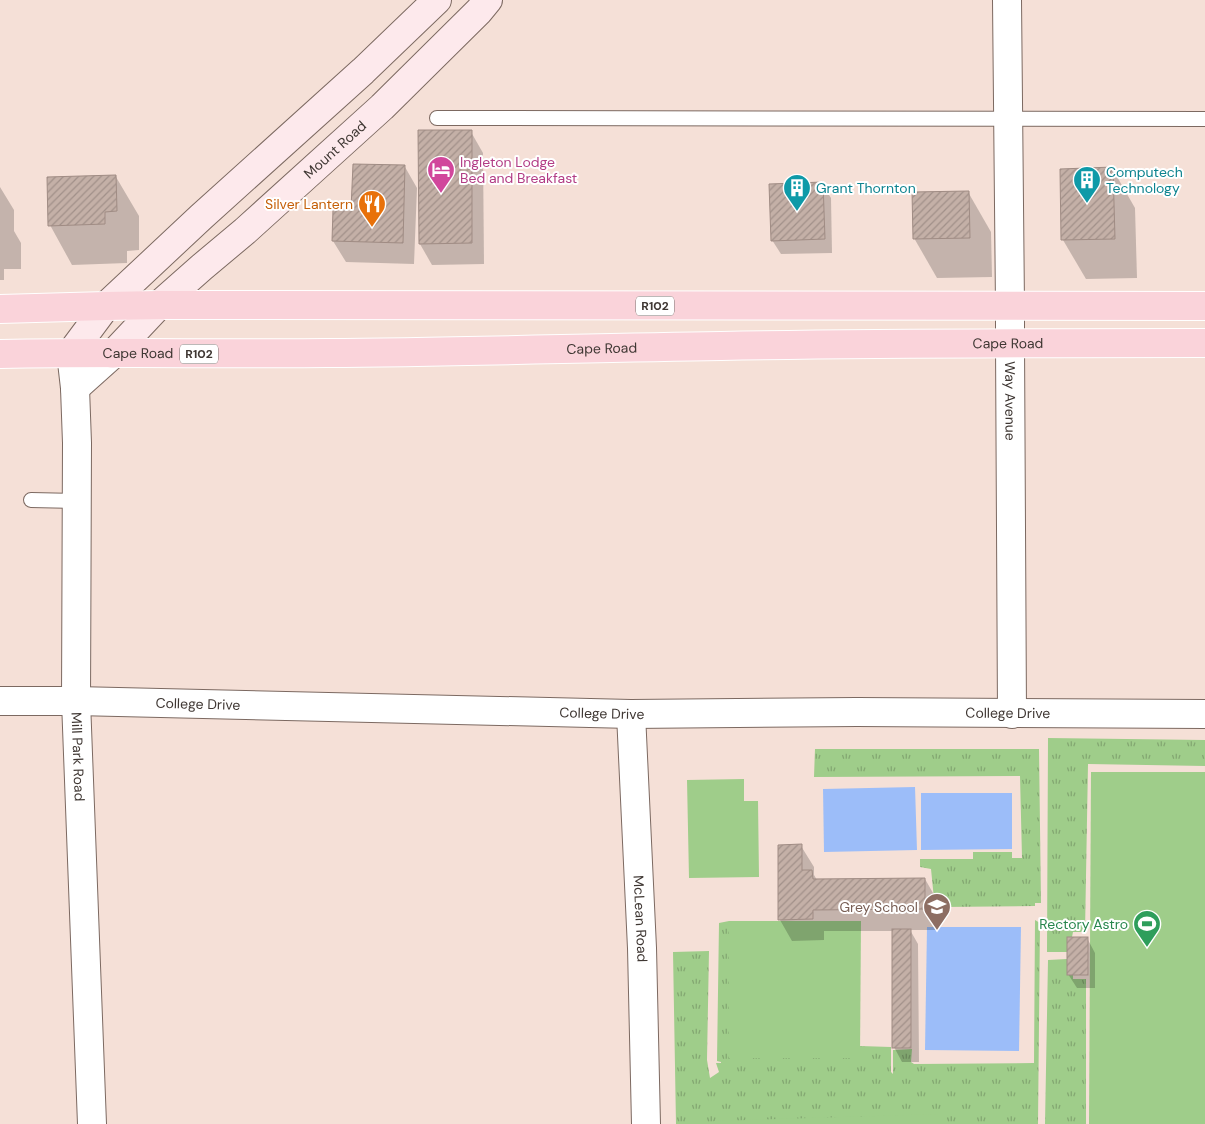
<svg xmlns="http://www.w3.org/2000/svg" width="1205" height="1124" font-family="'DM Sans',sans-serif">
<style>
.grass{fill:url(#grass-tufts)}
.garden{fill:#9fcd8a}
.water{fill:#9cbdf9}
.shadow{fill:#0003}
.building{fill:url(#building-hatch);stroke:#a08c84}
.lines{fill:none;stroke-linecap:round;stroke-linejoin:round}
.lane-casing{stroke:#7c6961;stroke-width:16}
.street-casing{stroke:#7c6961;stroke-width:30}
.secondary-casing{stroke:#7c6961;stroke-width:30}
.primary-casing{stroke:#fff;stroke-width:30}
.lane{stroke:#fff;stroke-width:14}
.street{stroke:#fff;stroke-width:28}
.secondary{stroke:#fde9ec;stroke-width:28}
.primary{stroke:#fad3da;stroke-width:28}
.labels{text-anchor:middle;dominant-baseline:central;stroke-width:4;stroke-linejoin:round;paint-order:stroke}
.shield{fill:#fff;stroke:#797370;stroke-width:1}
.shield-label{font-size:12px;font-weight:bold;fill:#3f3733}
.street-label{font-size:14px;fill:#3f3733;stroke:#fff}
.hotel-label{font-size:14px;fill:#b23c85;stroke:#fff;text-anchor:start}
.culture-label{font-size:14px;fill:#0d838f;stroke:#fff;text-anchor:start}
.food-label{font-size:14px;fill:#c56008;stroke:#fff;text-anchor:end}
.education-label{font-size:14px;fill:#785e54;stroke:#fff;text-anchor:end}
.leisure-label{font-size:14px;fill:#27864d;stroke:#fff;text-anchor:end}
</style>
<defs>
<pattern id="grass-tufts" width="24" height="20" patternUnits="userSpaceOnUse" patternTransform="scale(1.25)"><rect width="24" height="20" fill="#9fcd8a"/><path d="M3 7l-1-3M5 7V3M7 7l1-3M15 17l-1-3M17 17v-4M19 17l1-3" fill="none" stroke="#83a771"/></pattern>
<pattern id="building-hatch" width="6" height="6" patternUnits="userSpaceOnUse" patternTransform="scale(1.25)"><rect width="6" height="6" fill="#c4b0a7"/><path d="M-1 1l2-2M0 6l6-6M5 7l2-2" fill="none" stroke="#a19089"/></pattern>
</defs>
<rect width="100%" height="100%" fill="#f5e0d7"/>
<g class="grass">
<path d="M1048 738 1205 740V766L1088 764 1085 932H1073L1072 937 1067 952H1047Z"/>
<path d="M815 749H1039L1041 903H1035V906L942 907 934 899 931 869 920 867V859H973V852H1012V858H1022L1020 776 814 777Z"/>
<path d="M1035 920 1040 923 1038 1124H676L673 952 709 951 707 1060 710 1078 719 1072 716 1063H721V1062L717 1061 719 923 729 921V1058H860V1046L891 1047V1072L893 1074V1050L912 1049 911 1062 914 1064 1034 1063Z"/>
<path d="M1067 959 1073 975V979H1086V1124H1045L1048 960Z"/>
</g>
<g class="garden">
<path d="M1091 772H1205V1124H1089Z"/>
<path d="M744 779V801H758L759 877 689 878 687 780Z"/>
<path d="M729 921H861L860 1058H729Z"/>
<path d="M940 1114V1124H714V1121Z"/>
</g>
<g class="water">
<path d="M915 787 917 850 824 852 823 789Z"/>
<path d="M921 793H1012V849L921 850Z"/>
<path d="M927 927H1021L1019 1051 925 1050Z"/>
</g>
<g class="shadow">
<path d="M420 132H471L483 153 484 264 432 265 420 244Z"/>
<path d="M405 167 417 188 414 264 346 262 333 241 334 210 353 211Z"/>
<path d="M1112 168 1135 208 1137 278 1086 279 1063 240Z"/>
<path d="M116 177 139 216V250L127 251V263L72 265 50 225Z"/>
<path d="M822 184 831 198 832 253 781 254 772 240Z"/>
<path d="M0 187 14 210V231L21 243V269H4V280H0Z"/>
<path d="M968 192 991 232 992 277 937 278 914 238Z"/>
<path d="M801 846 814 867V875L817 880 925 879 937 900V930H910L918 944 919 1062H902L894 1047 893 931H824V940L792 941 780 920Z"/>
<path d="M1087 938 1095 953V988H1077L1068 974Z"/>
</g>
<g class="building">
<path d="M418 130H472V243L419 244Z"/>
<path d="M353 164 405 165 403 243 332 241 333 209H351Z"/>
<path d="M1113 167 1115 239 1061 240 1060 169Z"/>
<path d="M116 175 117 211 105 212V224L48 226 47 177Z"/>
<path d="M823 182 825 239 771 241 769 184Z"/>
<path d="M969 191 970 238 913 239 912 192Z"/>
<path d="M802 844V870H812L813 879 925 878V909L813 910V919L778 920V845Z"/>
<rect x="892" y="929" width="19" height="119"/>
<rect x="1067" y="937" width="21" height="38"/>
</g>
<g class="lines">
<defs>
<g id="lane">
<path d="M437 118 1205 119"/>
<path d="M31 500 77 501"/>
</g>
<g id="street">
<path id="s1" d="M1007 0 1010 306V343L1012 714"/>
<path id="s2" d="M71 353 75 388 77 443 76 701 92 1124"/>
<path d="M75 388 113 354"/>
<path id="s3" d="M0 701H76L631 714 857 712 1205 714"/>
<path id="s4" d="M631 714 642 948 646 1124"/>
</g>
<g id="secondary">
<path d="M71 353 106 306 201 217 363 71 437 0"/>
<path id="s5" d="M113 354 159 305 202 267 245 231 382 107 479 11 488 0"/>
</g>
<g id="primary">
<path d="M0 309 106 306 159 305 1205 306"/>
<path id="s6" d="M0 354C109 352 218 354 327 353 458 352 589 348 721 346 882 343 1044 343 1205 343"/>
</g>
</defs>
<use href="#lane" class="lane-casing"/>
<use href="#street" class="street-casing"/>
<use href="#secondary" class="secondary-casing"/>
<use href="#primary" class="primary-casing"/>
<use href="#lane" class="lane"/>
<use href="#street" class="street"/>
<use href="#secondary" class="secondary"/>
<use href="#primary" class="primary"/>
</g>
<defs>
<symbol id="hotel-pin" viewBox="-11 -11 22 30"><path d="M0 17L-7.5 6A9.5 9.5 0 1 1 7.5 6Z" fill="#d1479c" stroke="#fff"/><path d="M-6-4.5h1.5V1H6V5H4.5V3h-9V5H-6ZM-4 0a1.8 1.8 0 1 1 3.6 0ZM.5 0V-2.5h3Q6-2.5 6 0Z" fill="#fff"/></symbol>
<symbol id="building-pin" viewBox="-11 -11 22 30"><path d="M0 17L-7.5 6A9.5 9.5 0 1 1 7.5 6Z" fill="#0f9aa8" stroke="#fff"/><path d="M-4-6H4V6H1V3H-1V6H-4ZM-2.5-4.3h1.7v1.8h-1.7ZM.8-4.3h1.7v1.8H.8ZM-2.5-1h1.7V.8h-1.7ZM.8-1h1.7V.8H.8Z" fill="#fff"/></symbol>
<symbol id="restaurant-pin" viewBox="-11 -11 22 30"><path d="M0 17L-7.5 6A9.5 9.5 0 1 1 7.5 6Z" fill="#e8710a" stroke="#fff"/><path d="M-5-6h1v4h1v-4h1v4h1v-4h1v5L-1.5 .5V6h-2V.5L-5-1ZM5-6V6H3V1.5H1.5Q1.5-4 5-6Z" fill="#fff"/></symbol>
<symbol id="school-pin" viewBox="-11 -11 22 30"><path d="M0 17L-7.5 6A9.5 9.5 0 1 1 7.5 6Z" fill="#8d6e63" stroke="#fff"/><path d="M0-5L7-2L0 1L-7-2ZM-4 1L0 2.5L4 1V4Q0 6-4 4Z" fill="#fff"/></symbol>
<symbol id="stadium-pin" viewBox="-11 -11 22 30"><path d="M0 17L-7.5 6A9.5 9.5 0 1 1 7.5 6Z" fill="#2e9e5b" stroke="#fff"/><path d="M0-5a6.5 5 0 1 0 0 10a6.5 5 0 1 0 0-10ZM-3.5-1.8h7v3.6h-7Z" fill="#fff"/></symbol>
</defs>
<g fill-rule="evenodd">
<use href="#hotel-pin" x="425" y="154" width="32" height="43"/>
<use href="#building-pin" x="1071" y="164" width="32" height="43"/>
<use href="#building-pin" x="781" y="172" width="32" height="43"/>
<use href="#restaurant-pin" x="356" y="188" width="32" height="43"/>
<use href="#school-pin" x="921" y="891" width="32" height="43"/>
<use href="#stadium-pin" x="1131" y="908" width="32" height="43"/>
</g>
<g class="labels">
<g class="shield">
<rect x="636" y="296.5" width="38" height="19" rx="4"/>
<rect x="180" y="344.5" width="38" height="19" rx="4"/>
</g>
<g class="shield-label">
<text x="655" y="306">R102</text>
<text x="199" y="354">R102</text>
</g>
<g class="street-label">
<text stroke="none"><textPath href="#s5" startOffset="302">Mount Road</textPath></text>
<text stroke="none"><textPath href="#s6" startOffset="1008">Cape Road</textPath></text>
<text stroke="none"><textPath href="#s6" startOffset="602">Cape Road</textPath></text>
<text stroke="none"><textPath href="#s6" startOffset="138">Cape Road</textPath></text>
<text stroke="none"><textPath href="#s1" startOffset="401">Way Avenue</textPath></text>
<text stroke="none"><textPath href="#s3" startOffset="198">College Drive</textPath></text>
<text stroke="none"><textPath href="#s3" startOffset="602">College Drive</textPath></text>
<text stroke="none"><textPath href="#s3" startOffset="1008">College Drive</textPath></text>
<text stroke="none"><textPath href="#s2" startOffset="404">Mill Park Road</textPath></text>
<text stroke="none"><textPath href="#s4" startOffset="205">McLean Road</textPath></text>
</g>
<g class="hotel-label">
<text x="460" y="162">Ingleton Lodge<tspan x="460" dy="16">Bed and Breakfast</tspan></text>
</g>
<g class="culture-label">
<text x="1106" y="172">Computech<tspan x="1106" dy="16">Technology</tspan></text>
<text x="816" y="188">Grant Thornton</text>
</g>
<g class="food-label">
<text x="353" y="204">Silver Lantern</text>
</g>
<g class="education-label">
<text x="918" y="907">Grey School</text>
</g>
<g class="leisure-label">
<text x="1128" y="924">Rectory Astro</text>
</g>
</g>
</svg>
